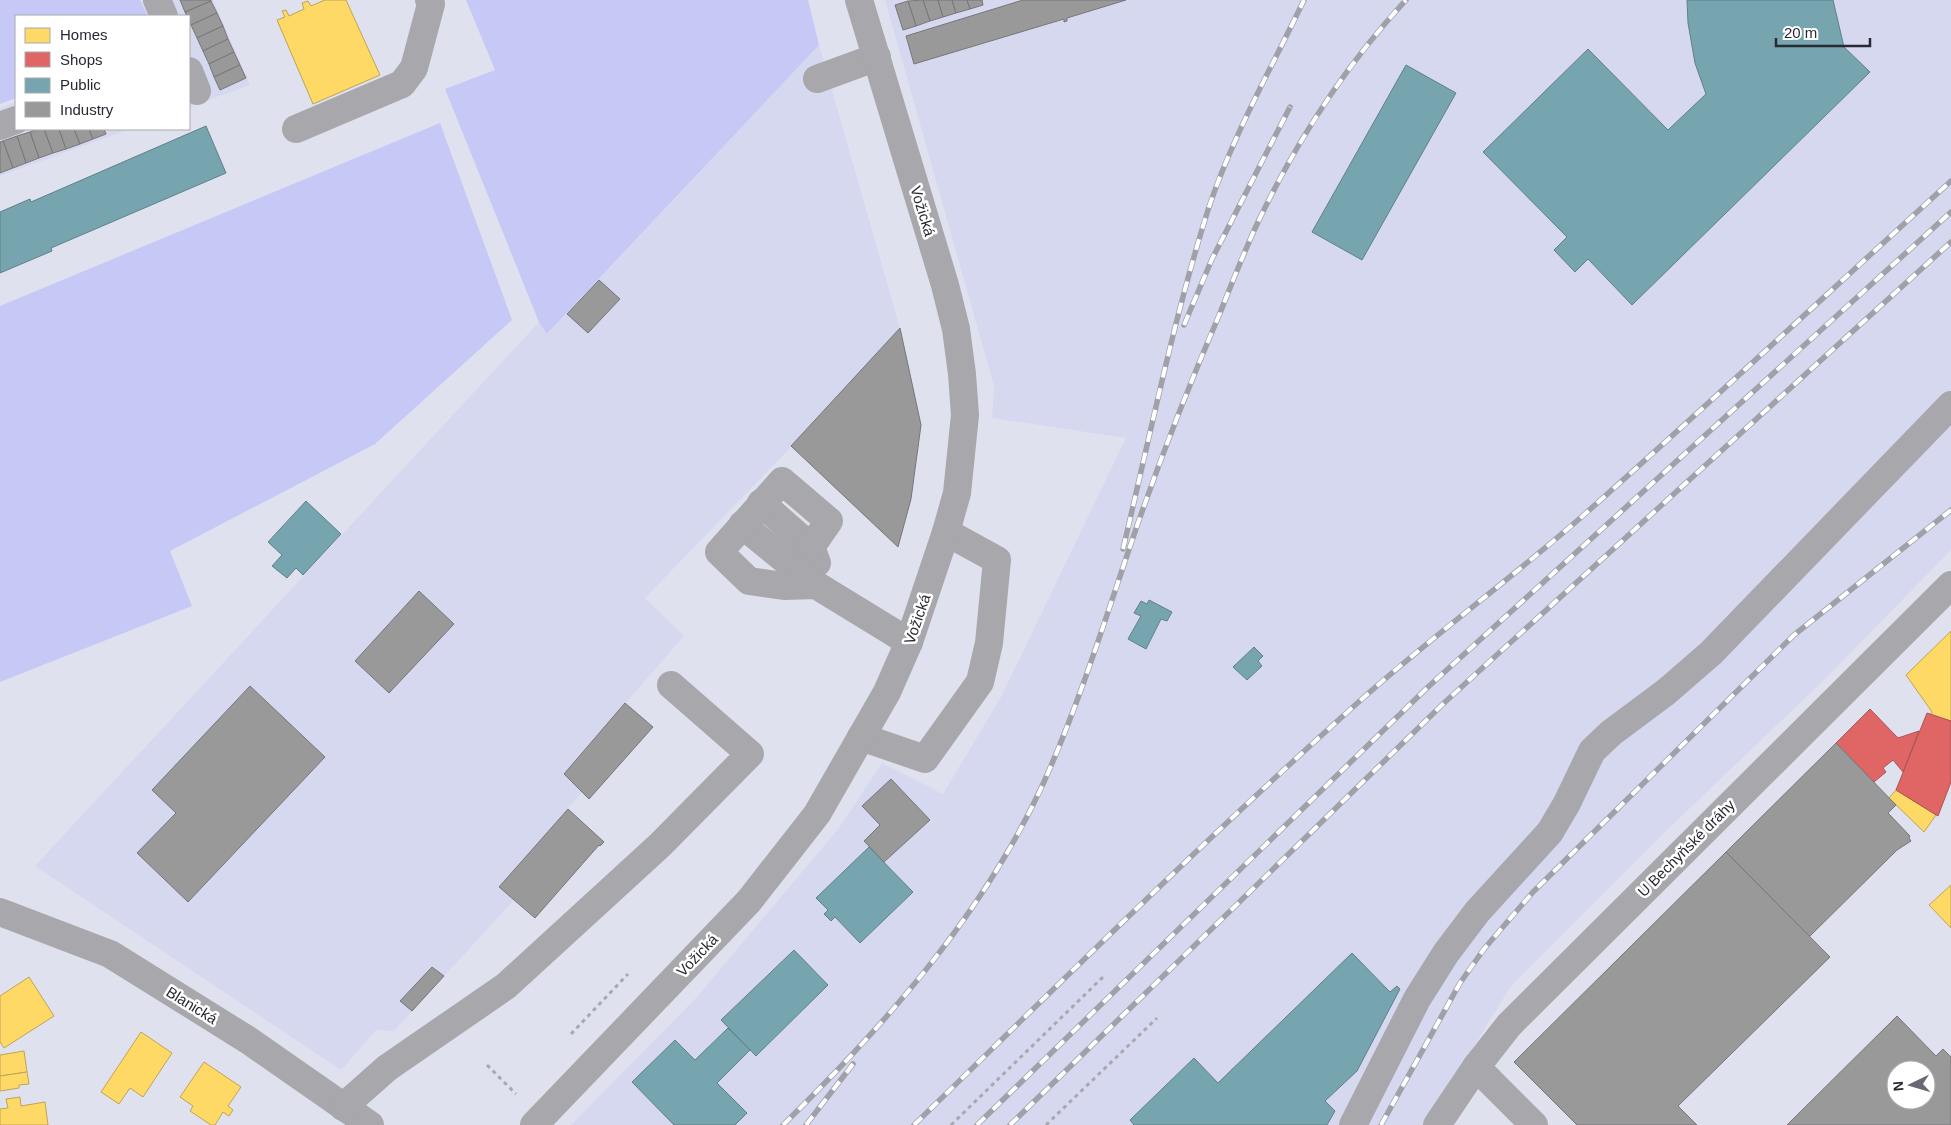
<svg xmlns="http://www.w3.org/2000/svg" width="1951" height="1125" font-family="Helvetica,sans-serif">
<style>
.built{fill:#d6d8f0}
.green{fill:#c6c8f6}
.homes{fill:#ffd966;stroke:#bea456}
.shops{fill:#e06666;stroke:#a95456}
.public{fill:#76a5af;stroke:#5f808a}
.industry{fill:#999;stroke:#77777a;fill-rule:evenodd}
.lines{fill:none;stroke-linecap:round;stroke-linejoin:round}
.path{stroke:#a8a8ae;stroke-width:3;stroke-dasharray:4 4;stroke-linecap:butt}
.minor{stroke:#a7a7ac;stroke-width:28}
.rail-casing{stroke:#a0a1a8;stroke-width:5.5}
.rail{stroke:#fff;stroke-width:4;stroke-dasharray:11;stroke-linecap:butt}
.labels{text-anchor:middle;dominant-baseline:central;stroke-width:5;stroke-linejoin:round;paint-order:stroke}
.street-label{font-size:15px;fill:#282932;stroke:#fff}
</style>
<rect width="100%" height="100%" fill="#e0e1ef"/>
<g class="built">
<path d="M141 0H213L250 85 189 107V16H149Z"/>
<path d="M885 0H1951V550L1826 678 1666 831 1511 986 1425 1125H571L696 998 839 828 882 763 943 794 1001 697 1126 438 992 418 994 386Z"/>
<path d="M819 45 900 328 820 417 645 598 684 636 564 774 582 792 498 888 514 900 394 1031 376 1030 341 1070 35 866 539 322 548 334Z"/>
<path d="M16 102V129H130L0 176V108Z"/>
</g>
<g class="green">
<path d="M0 0H140L148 16H16V98L0 104Z"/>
<path d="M466 0H808L819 45 547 334 539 322 445 89 495 70Z"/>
<path d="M440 123 512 320 375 444 170 551 192 606 0 682V306Z"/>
</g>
<g class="homes">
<path d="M325 0H346L380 75 313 104 277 20 285 17 282 11 286 10 289 16 304 9 302 3 308 1 311 6Z"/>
<path d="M1951 631V721L1930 715 1932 712 1906 675Z"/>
<path d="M1896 790 1936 815 1924 832 1889 798Z"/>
<path d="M1951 885V928L1929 905Z"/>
<path d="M29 977 54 1016 4 1048 0 1042V996Z"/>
<path d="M141 1032 172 1053 143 1097 130 1088 119 1104 101 1092Z"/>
<path d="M24 1051 27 1072 0 1076V1055Z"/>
<path d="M204 1062 241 1087 228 1106 233 1110 229 1116 223 1112 215 1125H211L190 1111 193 1106 180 1097Z"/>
<path d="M27 1072 29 1084 19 1085V1088L0 1091V1076Z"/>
<path d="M20 1097 21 1106 45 1102 48 1125H0V1109L8 1108 6 1099Z"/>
</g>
<g class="shops">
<path d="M1870 709 1898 738 1919 731 1903 772 1893 760 1883 768 1886 772 1874 782 1836 743Z"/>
<path d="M1927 713 1951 721V782L1938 816 1896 790Z"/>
</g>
<g class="public">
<path d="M1687 0H1833L1844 47 1870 72 1632 305 1588 259 1575 272 1554 250 1567 237 1483 152 1588 49 1668 130 1706 94 1695 63 1688 23Z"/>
<path d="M1406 65 1456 93 1362 260 1312 232Z"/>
<path d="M206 126 226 173 51 248 52 251 0 273V212L30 199 31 202Z"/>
<path d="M306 501 341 534 303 575 296 568 287 578 272 566 282 555 268 542Z"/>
<path d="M1149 600 1172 612 1167 621 1161 619 1146 649 1128 639 1141 616 1134 613 1141 601 1147 604Z"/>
<path d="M1254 647 1263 656 1258 661 1262 666 1247 680 1233 667Z"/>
<path d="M869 847 913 892 860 943 835 917 831 921 824 914 828 910 816 898Z"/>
<path d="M794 950 828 985 756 1056 721 1020Z"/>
<path d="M1352 953 1390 992 1397 986 1400 989 1357 1071 1325 1101 1335 1111 1327 1125H1134L1130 1120 1194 1058 1218 1083Z"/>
<path d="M728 1028 750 1050 717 1083 747 1113 735 1125H674L632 1082 675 1040 695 1060Z"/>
</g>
<g class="industry">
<path d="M180 0H211V1L185 12Z"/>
<path d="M923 0H938L943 17 930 21Z"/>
<path d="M923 0 930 21 916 26 908 1Z"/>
<path d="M938 0H952L956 13 943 17Z"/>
<path d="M952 0H967L970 9 956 13Z"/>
<path d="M967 0H982L983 5 970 9Z"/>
<path d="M1023 0H1126L1067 18V21L1064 22V19L914 64 906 36Z"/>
<path d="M211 1 217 13 191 25 185 12Z"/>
<path d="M908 1 916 26 903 30 895 5Z"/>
<path d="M217 13 223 26 197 38 191 25Z"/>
<path d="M223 26 228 39 203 51 197 38Z"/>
<path d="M228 39 234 52 209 64 203 51Z"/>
<path d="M234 52 240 65 214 77 209 64Z"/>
<path d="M240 65 246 78 220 90 214 77Z"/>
<path d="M38 129H44L53 153 39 158 30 132Z"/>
<path d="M44 129H59L66 149 53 153Z"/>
<path d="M59 129H74L80 144 66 149Z"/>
<path d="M74 129H89L93 139 80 144Z"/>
<path d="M89 129H104L106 134 93 139Z"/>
<path d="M30 132 39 158 26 163 17 136Z"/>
<path d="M17 136 26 163 13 168 3 141Z"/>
<path d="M3 141 13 168 0 173V142Z"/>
<path d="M599 280 620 299 588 333 567 314Z"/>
<path d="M900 328 921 425 911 499 898 547 791 446Z"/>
<path d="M419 591 454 624 389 693 355 661Z"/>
<path d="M250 686 325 757 188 902 137 853 176 813 152 790Z"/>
<path d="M625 703 653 727 589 799 564 774Z"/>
<path d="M1836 743 1896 805 1888 813 1910 836 1909 838 1911 841 1897 850 1809 937 1726 852Z"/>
<path d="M891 779 930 820 884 862 864 841 880 825 862 806Z"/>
<path d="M568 809 604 842 600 846 599 845 535 918 499 887Z"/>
<path d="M1726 852 1830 957 1678 1106 1697 1125H1577L1514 1062Z"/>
<path d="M432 967 444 976 412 1011 400 1001Z"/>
<path d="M1897 1016 1936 1056 1943 1049 1951 1057V1125H1787ZM1896 1070H1926V1100H1896Z"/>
</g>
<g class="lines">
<g class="path">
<path d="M571 1034 628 974"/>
<path d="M487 1065 516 1094"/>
<path d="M951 1125 1103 977"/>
<path d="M1046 1125 1157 1018"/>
</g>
<g class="minor">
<path d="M157 0 164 16"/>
<path d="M189 71 197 91"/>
<path d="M817 79 877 57"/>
<path d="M0 126 16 120"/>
<path d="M296 129 402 84 414 68 431 4 429 0"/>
<path d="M761 503 811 547 817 563"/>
<path d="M742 525 816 585"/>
<path d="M811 547 829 521 782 481 719 552 749 581 784 586 816 585 909 642"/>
<path d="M861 737 925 759 980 682 989 643 997 560 946 532"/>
<path d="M0 912 110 954 248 1040 370 1125"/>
<path d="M1476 1067 1534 1125"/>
<path d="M343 1107 387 1068 506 986 660 845 750 754 671 685"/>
<path d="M534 1125 749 901 817 814 887 692 909 642 946 532 957 493 965 415 962 374 956 329 945 285 859 0"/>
<path d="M1353 1125 1417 999 1446 953 1477 912 1550 832 1567 803 1592 751 1611 733 1666 692 1711 653 1951 405"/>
<path d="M1437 1125 1476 1067 1509 1025 1951 585"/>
</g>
<defs>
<g id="rail">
<path d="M1184 325 1212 259 1290 107"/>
<path d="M1123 549C1150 436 1173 321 1208 210 1232 137 1271 69 1304 0"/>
<path d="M783 1125C885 1025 983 915 1043 784 1081 700 1107 613 1137 526 1162 454 1190 383 1220 313 1232 283 1244 252 1258 222 1296 142 1346 65 1406 0"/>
<path d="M806 1125 853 1064"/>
<path d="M914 1125C1059 984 1202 842 1353 707 1428 639 1510 580 1586 513 1709 404 1829 292 1951 181"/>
<path d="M977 1125 1428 687 1951 212"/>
<path d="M1010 1125 1445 702 1951 242"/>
<path d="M1381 1125 1460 983 1484 949 1533 892 1794 635 1951 510"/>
</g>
</defs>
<use href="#rail" class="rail-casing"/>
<use href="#rail" class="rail"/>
</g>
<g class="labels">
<g class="street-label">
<text transform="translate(923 211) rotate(73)">Vožická</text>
<text transform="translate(917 619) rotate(-71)">Vožická</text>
<text transform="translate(1686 848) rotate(-45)">U Bechyňské dráhy</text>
<text transform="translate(697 955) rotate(-46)">Vožická</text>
<text transform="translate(192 1005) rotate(32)">Blanická</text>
</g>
</g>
<rect x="15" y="15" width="175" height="115" fill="#ffffff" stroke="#a9a9ad"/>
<rect x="25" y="28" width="25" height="15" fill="#ffd966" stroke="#a9a9ad"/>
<text x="60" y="40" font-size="15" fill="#282932">Homes</text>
<rect x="25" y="52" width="25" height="15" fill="#e06666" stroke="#a9a9ad"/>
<text x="60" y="65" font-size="15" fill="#282932">Shops</text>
<rect x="25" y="78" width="25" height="15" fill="#76a5af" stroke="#a9a9ad"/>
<text x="60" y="90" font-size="15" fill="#282932">Public</text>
<rect x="25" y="102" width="25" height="15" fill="#999999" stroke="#a9a9ad"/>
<text x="60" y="115" font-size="15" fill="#282932">Industry</text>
<g transform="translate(1911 1085) rotate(265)"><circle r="24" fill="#ffffff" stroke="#a9a9ad"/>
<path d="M0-4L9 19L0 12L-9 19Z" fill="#686974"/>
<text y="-8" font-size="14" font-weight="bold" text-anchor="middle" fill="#282932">N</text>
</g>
<path d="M1776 38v8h94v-8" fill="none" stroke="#282932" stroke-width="2.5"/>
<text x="1784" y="38" font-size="15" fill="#282932" stroke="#ffffff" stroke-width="4" paint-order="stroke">20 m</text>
</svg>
